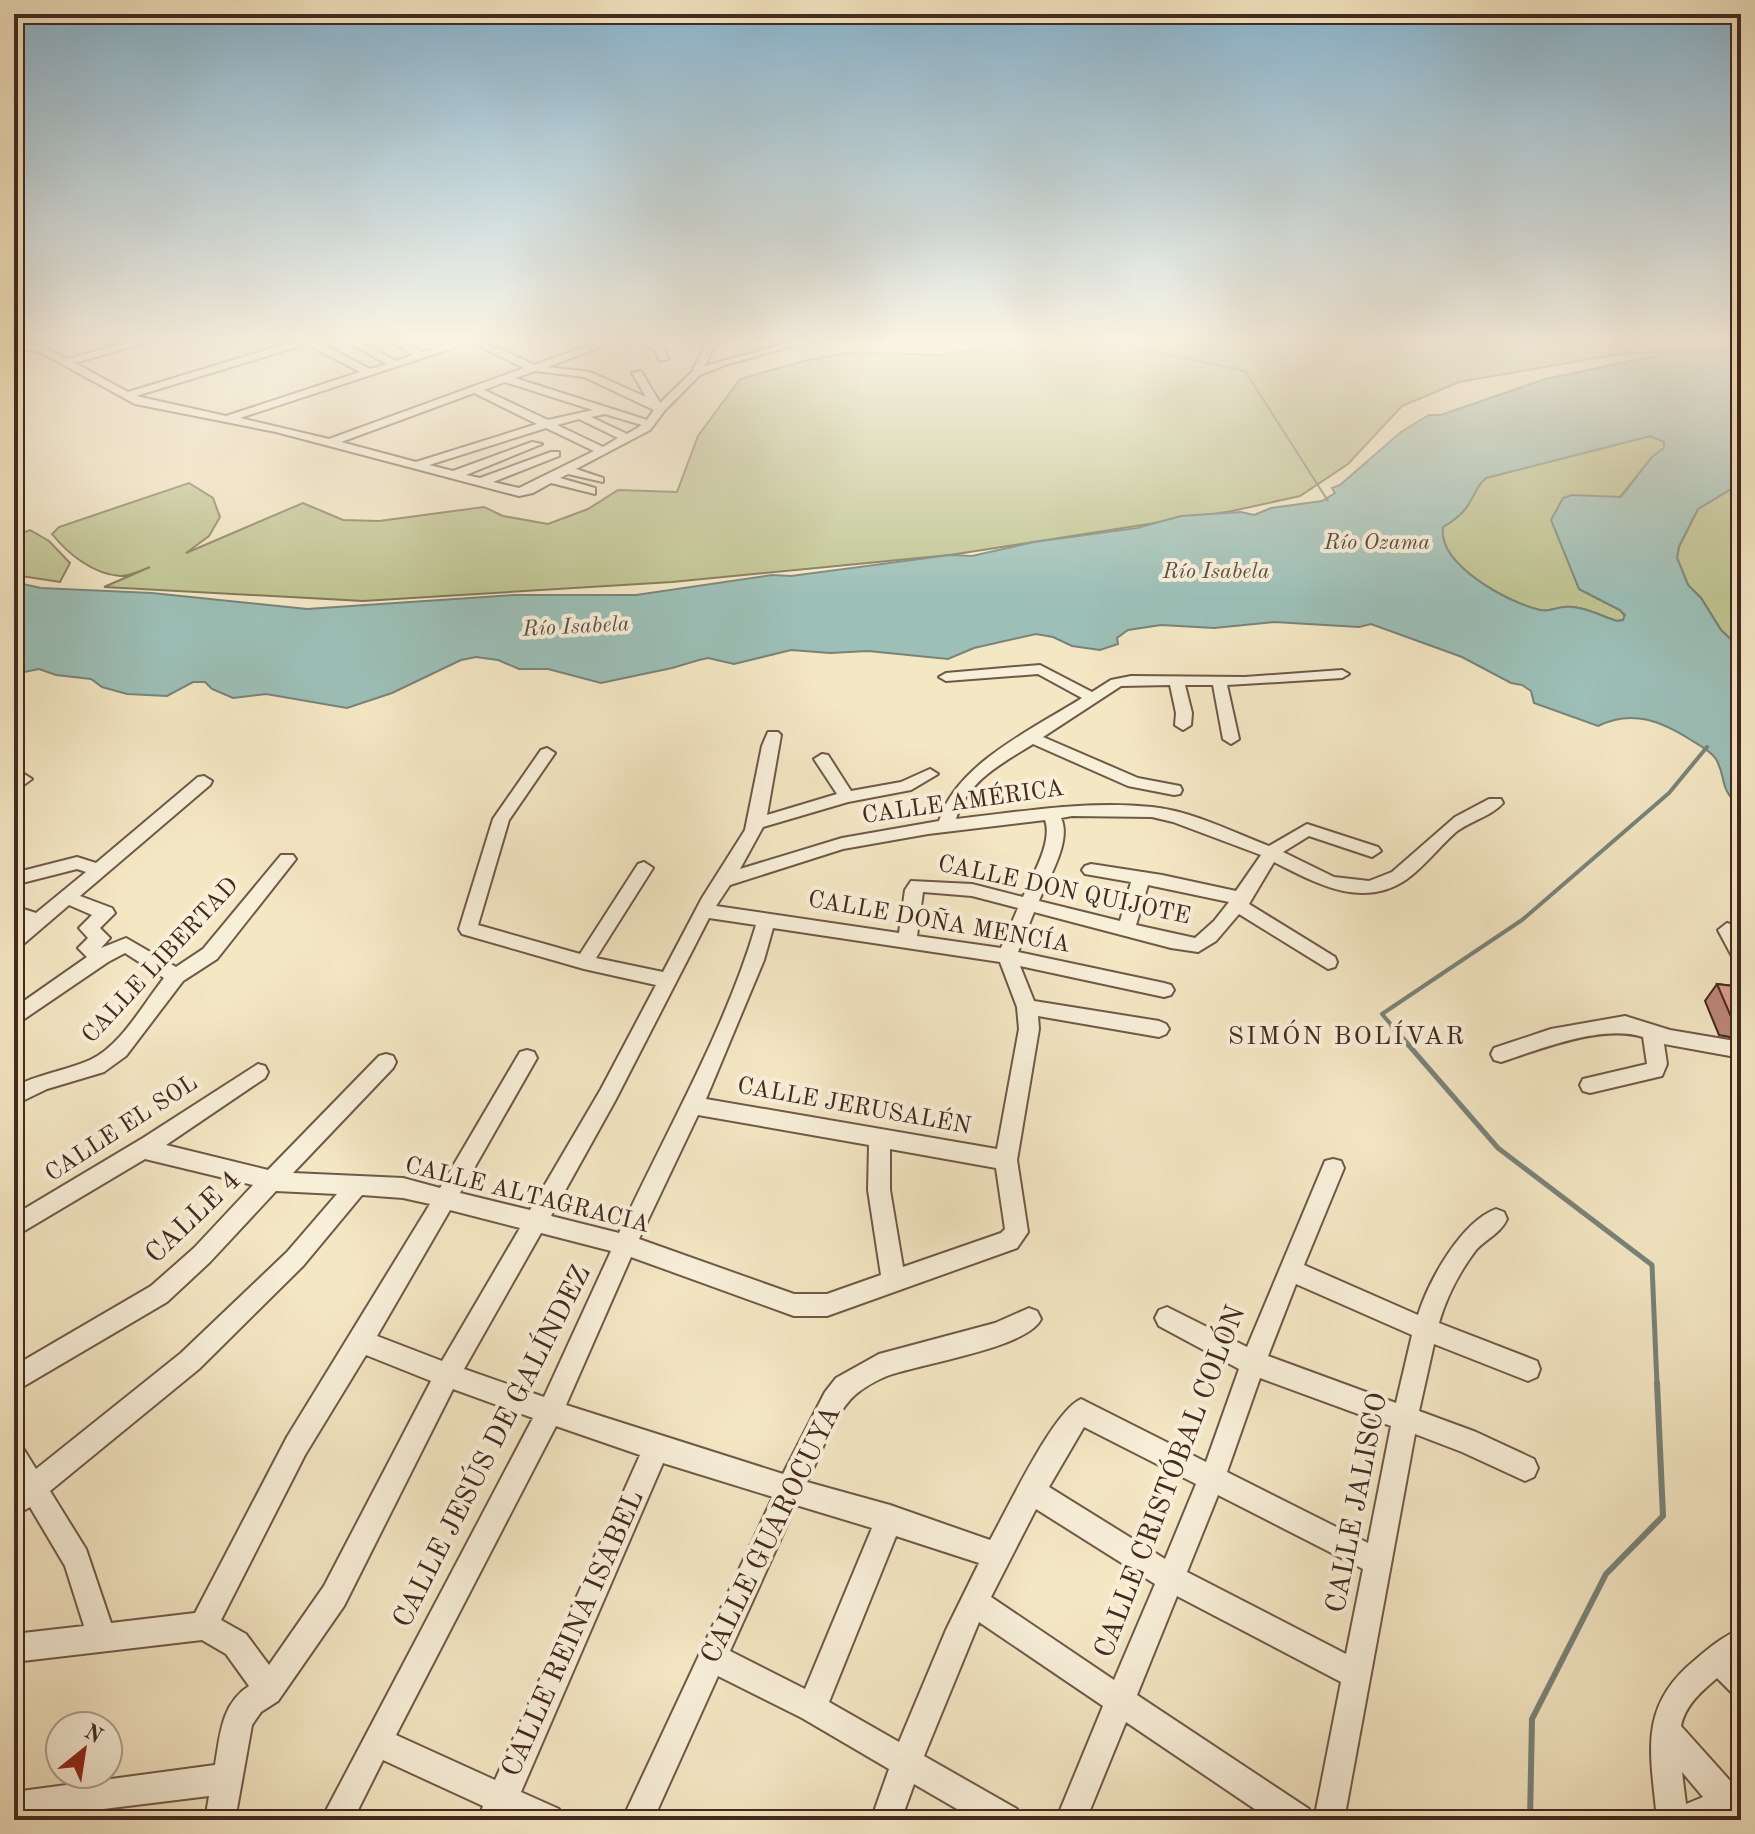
<svg xmlns="http://www.w3.org/2000/svg" width="1755" height="1834" font-family="'Old Standard TT',serif">
<style>
.green{fill:#bfc491;stroke:#827658;stroke-width:2}
.water{fill:#9cbfb7;stroke:#79837a;stroke-width:2;fill-rule:evenodd}
.lines{fill:none;stroke-linecap:round;stroke-linejoin:round}
.stream-far3{stroke:#79837a;stroke-width:2}
.stream-far2{stroke:#79837a;stroke-width:4}
.stream-far1{stroke:#79837a;stroke-width:5}
.stream{stroke:#79837a;stroke-width:6}
.minor-casing{stroke:#705848;stroke-width:4}
.minor{fill:#f8efd9;fill-rule:evenodd}
.wall{fill:#bc8778;stroke:#44291f;stroke-width:2}
.building{fill:#db9d8b;stroke:#44291f;stroke-width:2}
.labels{text-anchor:middle;dominant-baseline:central;stroke-width:8;stroke-linejoin:round;paint-order:stroke}
.far-water-label{font-size:22px;font-style:italic;fill:#5a4e45;stroke:#f8efd9}
.street-label{font-size:24px;fill:#44291f;stroke:#f8efd9}
.neighbourhood-label{font-size:26px;letter-spacing:2px;fill:#44291f;stroke:#f8efd9}
.near-street-label{font-size:28px;fill:#44291f;stroke:#f8efd9}
</style>
<rect width="100%" height="100%" fill="#f4e7c4"/>
<filter id="stains"><feTurbulence type="fractalNoise" baseFrequency=".0025" numOctaves="4"/><feColorMatrix values="0 0 0 0 .2 0 0 0 0 .09 0 0 0 0 .02 0 0 0 .5 -.17"/></filter>
<radialGradient id="worn" r=".72"><stop offset=".6" stop-color="#630" stop-opacity="0"/><stop offset="1" stop-color="#630" stop-opacity=".3"/></radialGradient>
<g class="green">
<path d="M988 341H1030L1043 350 1054 348V341H1741V349L1619 354 1459 382 1402 406 1348 464 1300 496 1232 511 950 555 672 582 363 601 104 587 150 567C142 570 129 577 120 576 93 574 68 554 52 534L59 527 189 483 213 498 220 517 209 536 186 553 303 503 343 520 379 521 484 507 503 516 548 524 588 509 618 490 677 492 698 436 740 379 804 361 853 352 941 355 986 347Z"/>
<path d="M1650 436 1665 442 1664 448 1652 457 1620 497 1610 498 1573 568 1579 589 1620 610 1625 616 1623 620 1617 621C1601 616 1581 605 1564 607 1555 608 1549 612 1540 610 1509 603 1437 565 1443 527 1453 521 1462 515 1468 505 1475 495 1476 486 1486 478Z"/>
<path d="M1741 483V649L1721 630 1701 598 1688 585 1677 558 1679 547 1698 509Z"/>
<path d="M30 530 49 541 70 563 60 582 14 575V536Z"/>
</g>
<path class="water" d="M1692 352H1741V483L1698 509 1679 546 1677 558 1688 585 1701 598 1721 630 1741 649V808C1717 786 1728 781 1716 759 1711 751 1699 745 1691 740 1661 721 1632 709 1598 726L1534 703 1531 691 1522 685 1511 683 1462 657 1371 624 1359 627 1274 622 1214 628 1161 625 1128 630 1117 638 1118 644 1100 650 1072 646 1053 637 1036 634 974 648 948 659 868 651 830 653 791 650 734 664 708 658 699 660 672 668 601 683 548 669H519L498 660 476 657 461 660 392 693 347 708 266 694 233 698 212 689 205 682H193L167 696 127 694 102 687 91 679 56 675 39 669 14 674V582L41 588 152 593 307 609 513 595H636L772 575 791 576 950 555 972 556 1034 542 1137 528 1181 516 1241 512 1254 515 1271 508 1322 501 1335 493 1332 488 1340 485 1401 432 1429 415H1441L1545 379 1655 356ZM1650 436 1664 442V448L1652 457 1621 497 1572 495 1563 498 1551 520 1579 589 1620 610 1625 615 1623 620 1617 621C1601 616 1581 605 1564 607 1555 608 1549 612 1540 610 1509 603 1437 565 1443 527 1453 521 1462 515 1468 505 1475 495 1476 486 1486 478Z"/>
<g class="lines">
<path class="stream-far3" d="M1105 341 1245 371 1328 501"/>
<path class="stream-far2" d="M1394 1028 1382 1014 1522 920 1669 793 1707 747"/>
<path class="stream-far1" d="M1392 1026 1498 1148 1652 1265 1657 1385"/>
<path class="stream" d="M1530 1820 1532 1719 1606 1574 1663 1516 1657 1383"/>
<defs>
<g id="minor">
<path d="M134 341H150L75 363 128 392 295 341H316L370 369 387 364 345 341H358L396 361 413 355 389 341H402L422 352C477 335 484 341 534 365L601 341H616L548 367 590 372 646 397 632 373 641 371 660 403 692 372 707 341H717L705 366 795 341H812L728 364 700 375 665 410 650 430 576 469 603 478V482L568 474 560 478 595 488V494L551 483 533 493 519 496 276 432 135 404 40 352 14 348V342L46 348 67 359ZM471 342 524 368 329 439 240 418ZM306 344 360 372 226 416 136 396ZM535 371 584 377 654 410 647 420 515 378ZM505 382 593 410 548 420 484 390ZM474 393 537 424 416 462 341 442ZM605 414 642 425 627 434 591 417ZM579 419 618 438 603 447 557 425ZM546 428 594 451 519 488 493 482 559 456V452H551L480 478 466 475 542 444 532 442 453 471 429 465Z"/>
<path d="M633 341 661 345 669 359 660 361 654 349Z"/>
<path d="M970 341H1003L1004 343 999 346Z"/>
<path d="M1040 665 1092 692 1111 680 1131 676 1245 677 1342 670 1349 674 1342 678 1227 685 1239 739 1231 744 1223 739 1213 685H1185L1192 713 1191 725 1183 730 1175 725 1176 713 1170 685 1121 686 1043 737 1138 778 1180 786 1182 790 1180 794 1174 795 1128 786 1033 744C1001 764 967 781 956 819 1021 812 1086 800 1152 807 1192 811 1232 832 1269 846L1307 824 1378 847 1381 851 1372 857 1309 836 1283 852 1334 877 1369 881 1392 872 1455 817 1489 799H1501L1503 803C1492 816 1470 821 1456 832 1439 847 1425 866 1407 879 1362 910 1316 883 1274 862L1249 904 1335 957 1337 962 1335 967 1328 969 1239 914 1216 941 1198 952 1171 948 1034 912 1018 952 1164 983 1171 985 1174 990 1171 995 1164 997 1020 966 1034 1001 1159 1021 1166 1024 1169 1029 1166 1034 1159 1037 1038 1016 1039 1029 1017 1160 1028 1232 1017 1248 827 1316H794L631 1257 566 1405 783 1474 825 1392 836 1378 879 1354 995 1323 1029 1308 1037 1311 1041 1319C1028 1348 919 1364 887 1376 877 1380 863 1388 855 1395 835 1412 819 1458 807 1482L890 1505 990 1540C1007 1510 1053 1411 1081 1399L1206 1462 1239 1369 1159 1326 1155 1318 1159 1310 1167 1307 1247 1347 1325 1161 1333 1159 1341 1161 1344 1168 1304 1265 1418 1315C1429 1280 1461 1222 1496 1209L1504 1212 1507 1219C1501 1233 1486 1239 1476 1250 1460 1271 1446 1298 1439 1323L1537 1361 1540 1369 1537 1377 1528 1381 1434 1344 1419 1411 1476 1432 1534 1459 1538 1468 1534 1477 1525 1481 1462 1452 1415 1434 1344 1820H1314L1341 1682 1177 1596 1137 1695 1309 1809 1313 1820H1271L1126 1722 1086 1820H1056L1103 1706 979 1622 924 1756 1017 1809 1021 1820H976L914 1784 901 1820H871L889 1769 802 1718 718 1676 653 1820H622L773 1497 663 1463 521 1792 559 1809 563 1820H478L483 1806 383 1760 353 1820H321L533 1418 453 1389 344 1606 278 1701 261 1712 252 1725 235 1820H205L209 1796 14 1820V1792L215 1765C220 1736 221 1704 249 1686L226 1654 202 1640 14 1662V1634L84 1626 65 1566 30 1507 14 1516V1444L23 1448 36 1469 181 1353 287 1252 337 1194 276 1191 210 1262 167 1302 14 1392V1366L151 1286 194 1248 253 1185 145 1159 14 1237V1215L143 1138 258 1064 265 1066 268 1072 265 1078 166 1145 268 1170 379 1056 386 1054 393 1056 396 1062 393 1068 293 1173 403 1178 440 1188 520 1052 527 1050 534 1052 537 1058 460 1193 530 1210 601 1089 656 985 584 969 462 934 459 929 493 819 541 750 547 748 555 753 509 820 478 925 580 954 638 864 644 862 653 868 596 958 663 972 702 898 745 830 762 746 768 732H778L781 735 767 815 837 794 814 759 822 754 828 755 851 791 901 782 930 769 938 774 911 790 848 802 763 827 740 869 842 838 939 821C956 764 1033 729 1082 698L1038 674 946 681 939 677 946 673ZM1072 816 1152 817 1173 822 1261 855 1236 891 1162 875 1091 864 1085 866 1082 870 1085 874 1131 882 1120 921 1039 901C1048 879 1072 841 1061 818ZM1045 820C1053 842 1032 876 1023 897L972 884 911 881 905 890 899 933 716 906 730 885 843 849 928 834ZM1148 885 1229 902 1214 921 1195 938 1136 925ZM923 892 972 896 1018 908 1001 948 917 936ZM709 918 756 925C724 1033 666 1131 619 1233L551 1216 615 1101ZM773 928 1000 962 1017 1007 1019 1029 997 1149 706 1099 764 960ZM698 1115 869 1145 868 1190 881 1275 827 1294H794L639 1239ZM890 1149 996 1168 1005 1229 1001 1233 903 1267 890 1190ZM362 1195 403 1198 430 1204 287 1437 195 1613 111 1623 86 1549 50 1491 199 1369 303 1266ZM450 1210 520 1228 442 1361 377 1336ZM541 1233 611 1251 544 1397 464 1369ZM1296 1284 1412 1335 1396 1403 1268 1356ZM366 1355 431 1381 324 1586 269 1665 246 1634 221 1620 305 1455ZM1260 1378 1391 1426 1368 1543 1227 1472ZM556 1426 640 1455 495 1780 396 1735ZM1084 1427 1196 1484 1165 1559 1049 1487ZM1218 1495 1363 1569 1346 1654 1187 1572ZM796 1505 872 1528 805 1689 730 1651ZM1036 1509 1155 1584 1114 1680 991 1597ZM896 1536 979 1563 946 1630 899 1742 829 1702Z"/>
<path d="M24 774 32 779 14 792V779Z"/>
<path d="M204 776 212 781 210 785 80 896 112 908 115 913 100 928 110 938 101 948 126 938 176 967 203 949 281 855H293L296 859 217 959 183 981 126 1056 104 1072 47 1089 14 1105V1087C38 1074 65 1071 90 1060 121 1046 143 1004 164 978L125 953 108 962 14 1026V1008L87 957 78 948 88 938 79 928 92 915 69 905 20 947 14 949V932L25 923 14 919V906L36 913 86 872 77 869 14 885V873L77 857 96 863 198 777Z"/>
<path d="M1727 923 1733 925 1741 939V962L1734 960 1718 930Z"/>
<path d="M1625 1016 1670 1030 1741 1042V1058L1664 1044 1667 1064 1662 1076 1590 1093 1583 1091 1580 1085 1583 1079 1647 1064 1643 1037C1602 1024 1541 1049 1501 1062L1494 1060 1491 1054 1494 1048 1551 1029Z"/>
<path d="M1741 1629V1696L1731 1692 1717 1678C1702 1691 1685 1705 1681 1726L1733 1784 1741 1781V1820H1657C1651 1754 1637 1707 1695 1660 1709 1648 1723 1636 1741 1629ZM1682 1772 1703 1797 1686 1804Z"/>
</g>
</defs>
<use href="#minor" class="minor-casing"/>
<use href="#minor" class="minor"/>
</g>
<path class="wall" d="M1717 984 1741 987V1039L1719 1035 1705 1001Z"/>
<path class="building" d="M1717 984 1741 987V1021L1732 1019Z"/>
<linearGradient id="sky" x2="0" y2="1"><stop stop-color="#89b8d4"/><stop offset="0.57" stop-color="#faf4e4"/><stop offset="1" stop-color="#faf4e4" stop-opacity="0"/></linearGradient>
<rect width="1755" height="598" fill="url(#sky)"/>
<g class="labels">
<g class="far-water-label">
<text x="1377" y="543">Río Ozama</text>
<text x="1216" y="572">Río Isabela</text>
<text transform="translate(576 627) rotate(-3)">Río Isabela</text>
</g>
<g class="street-label">
<text transform="translate(963 803) rotate(-8)">CALLE AMÉRICA</text>
<text transform="translate(1064 891) rotate(12)">CALLE DON QUIJOTE</text>
<text transform="translate(939 923) rotate(10)">CALLE DOÑA MENCÍA</text>
<text transform="translate(161 961) rotate(-47)">CALLE LIBERTAD</text>
<text transform="translate(854 1107) rotate(10)">CALLE JERUSALÉN</text>
<text transform="translate(122 1129) rotate(-33)">CALLE EL SOL</text>
<text transform="translate(527 1196) rotate(14)">CALLE ALTAGRACIA</text>
</g>
<g class="neighbourhood-label">
<text x="1347" y="1037">SIMÓN BOLÍVAR</text>
</g>
<g class="near-street-label">
<text transform="translate(194 1218) rotate(-44)">CALLE 4</text>
<text transform="translate(493 1447) rotate(-63)">CALLE JESÚS DE GALÍNDEZ</text>
<text transform="translate(1171 1482) rotate(-69)">CALLE CRISTÓBAL COLÓN</text>
<text transform="translate(1358 1503) rotate(-79)">CALLE JALISCO</text>
<text transform="translate(772 1535) rotate(-64)">CALLE GUAROCUYA</text>
<text transform="translate(574 1634) rotate(-66)">CALLE REINA ISABEL</text>
</g>
</g>
<rect width="1755" height="1834" fill="none" stroke="#f4e7c4" stroke-width="48"/>
<rect x="16" y="16" width="1723" height="1802" fill="none" stroke="#44291f" stroke-width="4"/>
<rect x="24" y="24" width="1707" height="1786" fill="none" stroke="#44291f" stroke-width="2"/>
<g transform="translate(84 1750) rotate(30)"><circle r="38" fill="#f8efd9" stroke="#b0a08f" stroke-width="2"/>
<path d="M0-6L14 30L0 20L-14 30Z" fill="#8f2418"/>
<text y="-12" font-size="22" font-weight="bold" text-anchor="middle" fill="#44291f">N</text>
</g>
<rect width="100%" height="100%" filter="url(#stains)"/>
<rect width="100%" height="100%" fill="url(#worn)"/>
</svg>
